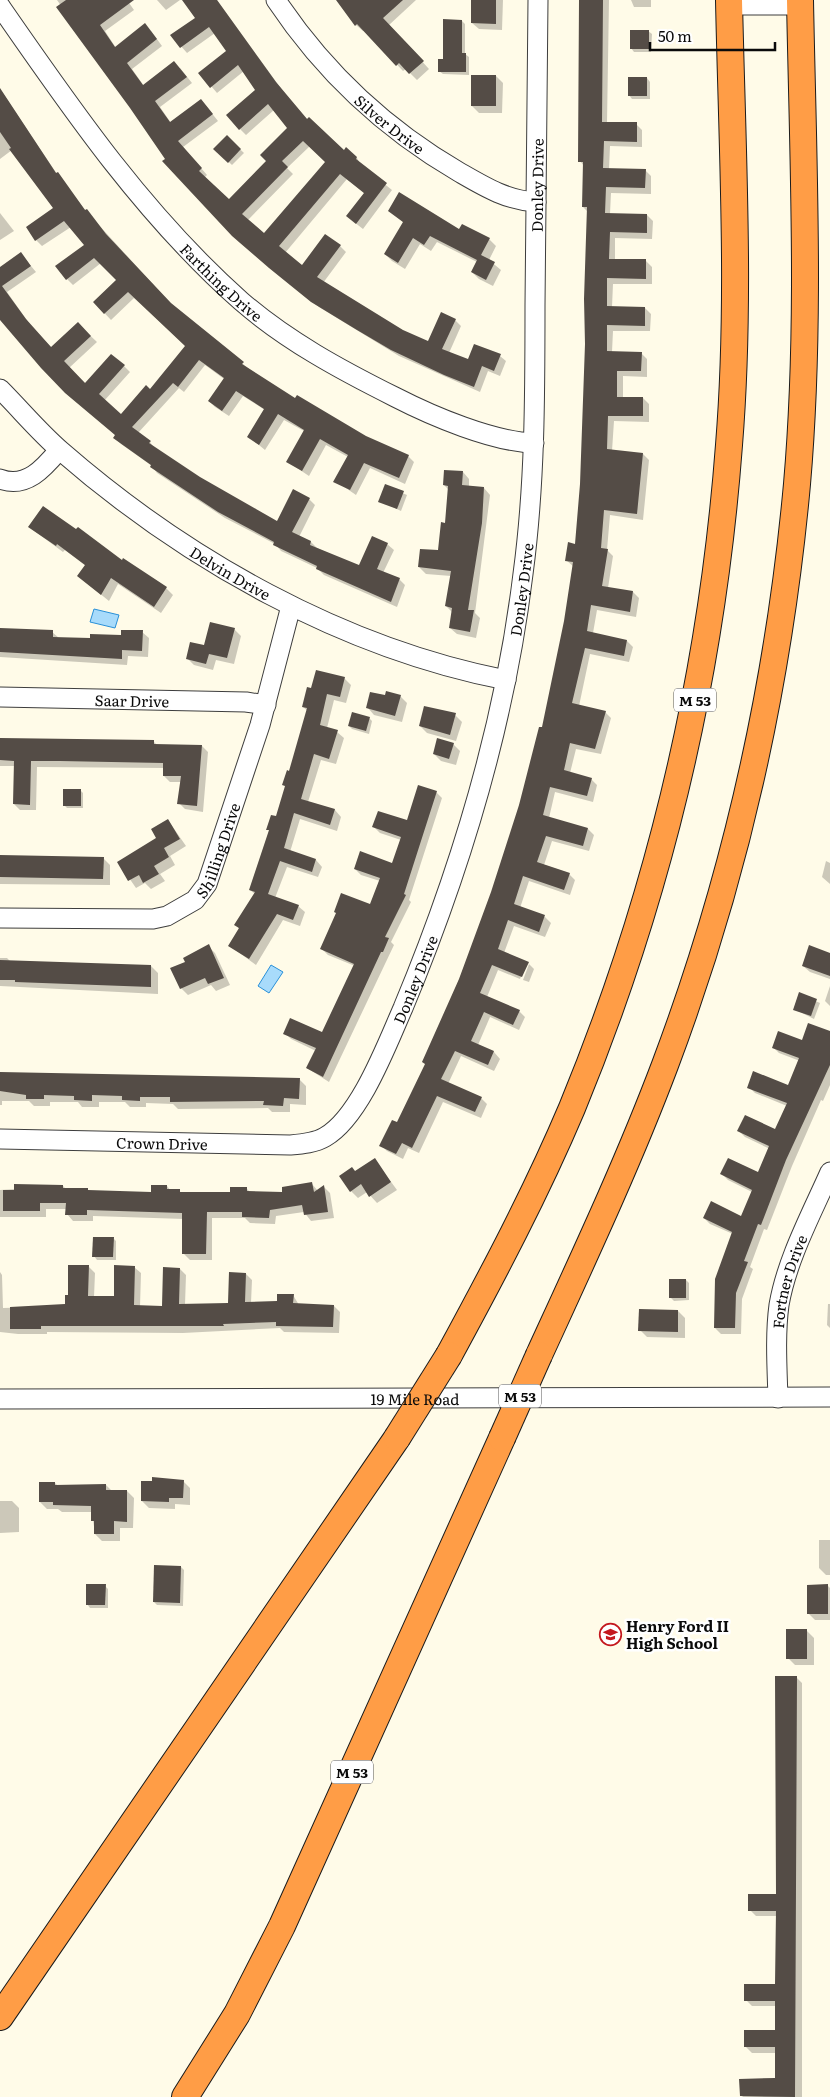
<svg xmlns="http://www.w3.org/2000/svg" width="830" height="2097" font-family="Literata,serif">
<style>
.water{fill:#a8dbfb;stroke:#2990d8}
.shadow{fill:#0003;fill-rule:evenodd}
.building{fill:#544c46;fill-rule:evenodd}
.lines{fill:none;stroke-linecap:round;stroke-linejoin:round}
.minor-casing{stroke:#3d3d3d;stroke-width:21}
.highway-casing{stroke:#1b1b1b;stroke-width:28}
.minor{stroke:#fff;stroke-width:19}
.highway{stroke:#ff9d46;stroke-width:26}
.highway-bridge-casing{stroke:#1b1b1b;stroke-width:28;stroke-linecap:butt}
.highway-bridge{stroke:#ff9d46;stroke-width:26}
.labels{text-anchor:middle;dominant-baseline:central;stroke-width:5;stroke-linejoin:round;paint-order:stroke}
.shield{fill:#fff;stroke:#545454;stroke-width:1}
.shield-label{font-size:14px;font-weight:bold;fill:#0a0a0a}
.street-label{font-size:15px;fill:#0a0a0a;stroke:#fff}
.poi-label{font-size:15px;font-weight:bold;fill:#0a0a0a;stroke:#fff;text-anchor:start}
</style>
<rect width="100%" height="100%" fill="#fffbe8"/>
<g class="water">
<path d="M94 609 119 615 115 628 90 622Z"/>
<path d="M271 965 283 972 269 993 258 986Z"/>
</g>
<g class="shadow">
<path d="M57 0H127L134 10 105 31 116 48 151 31 162 46 132 69 144 86 180 68 192 83 160 107 171 123 206 106 218 121 183 147 207 175 205 177 229 201 268 161 289 128 274 110 246 135 240 129 257 90 244 71 217 93 200 73 228 51 215 33 187 53 172 36 197 18 184 0H217L282 90 308 120 344 152 357 158 361 165 392 190 363 229 354 222 365 194 347 179 285 253 303 266 340 246 346 252 323 283 403 331 429 343 442 314 455 320 461 326 449 353 468 361 500 356 506 361 500 376 488 371 480 392 399 356 319 307 239 242 167 159ZM310 146 326 162 265 234 248 220 293 174 287 168Z"/>
<path d="M157 0H180L166 10Z"/>
<path d="M338 0H416L389 25 429 69 417 80 406 69 403 71 364 30 363 31 356 25Z"/>
<path d="M473 0H503L502 30 479 29 472 23Z"/>
<path d="M582 0H609L607 123 636 124 642 130V147L610 146 609 169 645 170 651 176V194L611 193 610 214 647 215 653 221 652 239 615 238V260L646 261 652 267V284H613L612 307 645 308 651 314 650 331H613L612 352 641 353 647 359V377L623 376V398H643L649 404V422L614 421 612 451 643 454 649 460 643 520 610 515 607 550 613 556 608 588 633 592 639 598 636 617 597 610 593 633 627 641 633 647 629 662 590 654 579 706 605 712 611 718 601 754 576 749 570 773 591 779 597 785 593 802 555 792 549 818 588 829 594 835 589 851 552 841 544 865 569 874 575 880 570 895 529 881 520 908 545 917 551 923 545 937 514 926 504 953 529 964H526L520 979 498 970 487 997 519 1011 525 1017 519 1030 490 1017 478 1045 494 1052 500 1059 494 1071 461 1056 448 1084 481 1098 487 1104 481 1118 443 1102 419 1153 408 1148 403 1159 387 1151 381 1145 397 1124 426 1064 493 893 543 729 566 621 574 567 566 560 577 545 581 484 587 344 588 212 583 207 584 166 580 161Z"/>
<path d="M631 0H651V7H634Z"/>
<path d="M462 21 465 24V54L469 57V75L443 74 439 71Z"/>
<path d="M648 31 652 34 651 52H634L631 48Z"/>
<path d="M496 76 503 83 502 113H479L472 106Z"/>
<path d="M647 78 650 82V99H632L629 95Z"/>
<path d="M0 89 57 174 86 211 172 305 249 369 295 400 365 437 408 456 414 462 405 484 370 468 356 495 337 482 348 457 326 445 309 476 288 462 304 431 284 420 265 450 249 437 265 410 243 396 229 416 215 407 209 401 224 379 205 365 184 392 179 388 138 433 150 442 155 449 199 478 277 523 309 499 315 505 299 537 311 542 317 548 359 567 387 544 394 550 383 573 399 579 405 585 397 607 324 575 317 568 281 551 275 544 225 518 157 473 152 466 121 444 115 438 116 436 0 318V268L21 254 36 272 7 292 31 326 52 348 78 324 97 342 69 368 86 384 124 366 130 372 104 401 121 416 151 391 187 347 134 298 111 320 94 302 118 280 101 263 73 285 67 279 86 245 71 227 42 246 36 240 54 209 12 150 0 159Z"/>
<path d="M227 137 244 153 232 165 215 149Z"/>
<path d="M390 211 489 239 496 246 489 260 501 270 493 286 479 279 472 272 477 262 437 242 431 251 420 244 405 269 392 261 385 254 404 223Z"/>
<path d="M0 213 14 231 0 240Z"/>
<path d="M463 472 469 479V487L484 488 490 495 475 613 480 618 476 638 457 634 450 628 453 613 446 606 451 576 426 574 419 567 439 552 446 524 449 490 444 485Z"/>
<path d="M386 486 407 495 401 511 380 501Z"/>
<path d="M29 527 122 562 166 588 173 595 161 613 118 584 109 601 78 576 86 566 65 550 63 552Z"/>
<path d="M234 629 241 636 234 664 216 660 213 670 194 665 187 658Z"/>
<path d="M0 630 52 632 59 638 91 639 142 632 149 638 148 657 128 656 127 665 0 657Z"/>
<path d="M344 678 351 685 346 703 334 700 327 728 337 732 344 738 336 764 321 760 308 802 335 810 341 817 337 831 300 819 290 852 316 860 322 867 318 877 287 867 275 898 298 906 305 912 300 926 283 920 256 965 230 946 240 930 236 925 255 894 250 890 270 832 268 829 277 818 308 711 303 707 312 690Z"/>
<path d="M400 696 407 703 402 722 374 715 368 708 386 697Z"/>
<path d="M455 715 462 722 456 741 427 733 420 726Z"/>
<path d="M369 718 372 721 369 734 352 729 349 726Z"/>
<path d="M0 740 153 741 157 745 202 746 208 752 203 812 185 809 179 803 181 782H170L164 776V768L37 767 36 810H20L14 804 15 766H0Z"/>
<path d="M453 744 460 751 456 765 441 761 434 754Z"/>
<path d="M80 790 83 793V808H67L64 805Z"/>
<path d="M436 792 442 798 409 900 411 902 391 942 394 945 329 1082 307 1068 316 1051 291 1039 285 1033 323 1034 355 966 328 955 322 949 371 906 380 881 361 875 355 869 393 865 401 840 380 833 374 827 408 821Z"/>
<path d="M168 820 186 846 170 856 175 865 160 874 165 881 151 889 145 883 136 888 118 862 158 839Z"/>
<path d="M0 857 103 858 110 865V885L0 884Z"/>
<path d="M826 861 830 863V884L822 877Z"/>
<path d="M208 946 215 953 230 985 216 991 211 985 188 995 181 988 186 962Z"/>
<path d="M830 954V979L810 972 803 966Z"/>
<path d="M0 958H7L10 961 151 966 158 973V994L0 986Z"/>
<path d="M529 964 534 969 529 982 523 980Z"/>
<path d="M830 986V1006L825 1001Z"/>
<path d="M799 994 820 1003 814 1019 794 1009Z"/>
<path d="M830 1032V1085L823 1101 821 1100 792 1166 767 1230 764 1229 750 1267 753 1269 742 1299 741 1334H721L715 1328 733 1234 710 1224 704 1218H741L752 1192 728 1180 722 1174H759L770 1149 745 1137 739 1131H776L787 1106 755 1093 749 1087 789 1086 800 1061 779 1053 773 1047 803 1042Z"/>
<path d="M0 1074 299 1079 306 1086V1105L290 1104V1112H272L268 1108 178 1109 173 1104 146 1103V1107H130L125 1102H99V1107H82L78 1102H50V1106H34L29 1101H2V1105H0Z"/>
<path d="M375 1160 397 1190 377 1203 367 1192 358 1198 351 1191 355 1172Z"/>
<path d="M312 1184 318 1191 324 1187 330 1193 334 1218 311 1221 304 1212 276 1216 275 1224 250 1223 245 1218H212V1260H190L183 1253 184 1219 93 1216V1221H73L67 1214V1209H46V1217H0V1190L63 1186 66 1189 90 1192 152 1193 167 1186 171 1191H179L182 1193H231L247 1189 250 1192 284 1193Z"/>
<path d="M113 1238 116 1241V1260H97L94 1256Z"/>
<path d="M88 1266 95 1273 94 1297H115L134 1267 141 1273 140 1307H163L180 1269 186 1275 185 1305 229 1304 246 1274 252 1280 251 1303 278 1302 293 1295 299 1305 334 1306 340 1312 339 1333 284 1332 280 1328 183 1333 47 1332V1334H18L0 1332V1272L2 1275 3 1308 66 1306 69 1297Z"/>
<path d="M686 1280 689 1283V1300L674 1301 670 1297Z"/>
<path d="M828 1304H830V1328L827 1325Z"/>
<path d="M678 1311 685 1318V1338L647 1337 640 1330Z"/>
<path d="M183 1481 190 1488V1505L175 1504V1509L149 1508 142 1501Z"/>
<path d="M55 1483 58 1486 106 1485 112 1491H127L134 1498 133 1528H120V1541H102L95 1534 92 1512H62L58 1509H47L40 1502Z"/>
<path d="M0 1501H12L19 1508V1532L0 1533Z"/>
<path d="M819 1540H830V1575H826L819 1568Z"/>
<path d="M181 1567 184 1570 183 1606 157 1605 154 1602Z"/>
<path d="M827 1585 830 1588V1620H815L808 1613Z"/>
<path d="M105 1586 108 1589V1608H90L87 1604Z"/>
<path d="M807 1631 814 1638V1665H795L788 1658Z"/>
<path d="M796 1677 802 1683V2097H743L741 2095 777 2079 776 2053H752L745 2046 776 2031V2006H752L746 2000 776 1985 777 1916H756L750 1910 777 1895Z"/>
</g>
<g class="building">
<path d="M66 0H134L100 25 115 47 145 23 157 39 127 63 143 85 174 61 187 77 155 101 170 122 201 99 213 114 178 141 202 168 199 171 229 199 266 161 260 155 287 128 268 104 239 130 226 115 255 90 238 65 210 88 198 73 226 51 209 27 180 48 170 35 195 18 182 0H217L276 82 307 119 309 117 344 150 346 147 357 157 356 159 387 183 356 224 346 216 364 193 340 174 279 246 302 265 325 234 341 245 317 277 403 330 428 341 441 312 456 319 442 349 468 359 474 344 501 354 494 371 482 366 474 387 444 375 391 350 357 330 311 302 269 268 232 236 162 161 165 159 130 108 56 7ZM303 141 325 162 264 233 242 214 288 167 282 161Z"/>
<path d="M336 0H403L383 18 424 61 409 74 399 63 396 66 357 24 355 26Z"/>
<path d="M471 0H496V24L471 23Z"/>
<path d="M579 0H603L602 122H637V142L604 141 603 168 646 169 645 188 606 187 605 213 647 214V233L610 232 609 259H646V279L607 278V306L645 307V326L607 325V351L642 352 641 371H617V397H643V416H608L607 449 643 453 637 514 604 510 601 548 608 549 602 586 633 591 630 612 591 605 587 631 627 640 624 656 585 648 572 703 606 711 595 749 570 743 564 770 592 778 587 796 550 787 543 815 588 828 583 846 546 836 537 862 570 873 564 890 523 876 514 904 545 915 539 932 508 920 498 949 529 962 522 977 492 965 480 993 520 1010 513 1025 484 1012 471 1041 494 1051 488 1065 455 1051 441 1079 482 1097 475 1112 437 1096 412 1148 402 1143 396 1154 379 1146 392 1120 397 1122 425 1064 422 1062 459 979 491 892 519 805 539 727H542L564 621 573 562 565 561 568 542 575 544 580 484 585 344 584 299 587 207H582L583 162H578Z"/>
<path d="M443 19 462 20V53H466V72H438V59H443Z"/>
<rect x="630" y="30" width="19" height="19"/>
<rect x="471" y="75" width="25" height="31"/>
<rect x="628" y="77" width="19" height="19"/>
<path d="M0 88 56 173 58 172 85 210 87 209 106 234 171 303 244 362 242 364 295 398 297 395 366 436 409 455 399 478 364 463 350 490 333 482 348 455 320 439 302 471 286 462 304 430 278 414 259 445 247 437 264 409 236 391 222 411 208 401 224 378 199 360 178 387 173 383 132 427 151 441 149 443 200 477 277 521 293 489 310 498 292 532 311 541 310 545 359 565 372 536 388 543 377 569 400 578 391 602 316 569 317 566 273 545 274 542 218 512 150 467 151 465 113 438 115 435 65 393 41 368 0 320V267L21 252 31 266 2 286 26 319 51 347 78 322 91 336 64 361 85 383 111 354 125 365 99 394 121 414 146 385 150 389 185 346 128 292 104 314 93 302 116 280 94 258 66 280 55 266 84 245 64 221 35 241 26 227 53 208 9 149 11 148 0 132Z"/>
<path d="M227 135 241 149 228 163 213 149Z"/>
<path d="M399 192 459 229 462 224 490 238 481 255 495 262 486 280 471 272 477 260 430 236 424 245 413 238 398 263 384 254 403 222 388 211Z"/>
<path d="M444 470 463 471 462 485 484 487 482 523 468 610H474L470 632 449 628 452 608 445 606 451 571 418 567 420 549 438 550 441 522 445 523 448 486 443 485Z"/>
<path d="M385 484 404 491 397 509 378 502Z"/>
<path d="M43 506 76 529 78 527 122 560 123 558 167 587 154 607 111 578 101 595 77 576 85 565 57 544 56 546 28 527Z"/>
<path d="M210 622 235 628 227 658 209 654 206 664 186 659 190 642 204 645Z"/>
<path d="M0 628 53 630V637L90 638V634L121 635V630H143L142 651 122 650V659L0 652Z"/>
<path d="M316 670 345 677 340 697 327 694 320 725 338 730 329 759 314 754 301 799 335 809 330 825 294 813 284 848 316 859 312 872 280 861 268 894 299 905 293 920 277 914 249 959 228 946 239 928 234 925 255 892 249 890 269 830H266L271 815 276 816 285 786 282 785 287 770 289 771 307 708 302 707 307 687 311 688Z"/>
<path d="M386 691 401 695 395 716 366 708 370 692 385 695Z"/>
<path d="M424 706 456 713 450 735 419 726Z"/>
<path d="M352 712 370 717 366 731 348 726Z"/>
<path d="M0 738 154 740V744L202 745 197 806 177 804 181 776H163V763L60 761H31L30 805 13 804 14 761 0 760Z"/>
<path d="M437 738 454 743 449 759 433 754Z"/>
<path d="M418 785 437 791 404 894 406 895 385 937 389 938 383 952H381L323 1077 306 1068 316 1048 283 1034 290 1018 322 1032 354 964 320 949 336 913 334 912 341 893 370 904 380 878 354 869 360 851 392 863 401 837 372 827 378 811 407 820Z"/>
<rect x="63" y="789" width="18" height="17"/>
<path d="M168 819 180 839 164 848 169 857 154 866 159 874 143 883 139 875 128 881 117 862 156 838 151 829Z"/>
<path d="M0 855 104 857 103 879 0 877Z"/>
<path d="M209 944 224 978 208 984 205 978 180 989 170 968 185 962 183 958Z"/>
<path d="M809 945 830 953V976L802 966Z"/>
<path d="M0 960 151 965V987L15 982V980H0Z"/>
<path d="M799 992 817 999 811 1016 793 1010Z"/>
<path d="M808 1023 830 1031V1065L786 1160 761 1225 758 1224 744 1261 748 1262 736 1293 735 1328H714L715 1279 732 1232 703 1218 711 1201 741 1216 752 1190 720 1174 728 1158 758 1172 769 1146 737 1131 745 1115 775 1129 787 1103 747 1088 753 1071 788 1085 799 1058 772 1048 778 1031 802 1040Z"/>
<path d="M0 1072 300 1078 299 1099 284 1098 283 1106 263 1105 264 1101 170 1102V1097H140V1101L122 1100V1096L92 1095V1101L74 1100V1096L44 1095V1099H26V1095L0 1091Z"/>
<path d="M375 1158 391 1182 369 1197 361 1184 350 1192 339 1176 352 1167 355 1171Z"/>
<path d="M312 1182 314 1192 324 1185 328 1212 304 1215 302 1205 270 1210 269 1218 242 1217V1212H207L206 1254H182V1213L87 1210V1215H65L66 1203H40V1211H3V1190H14V1184L63 1185V1188H88V1190L151 1192V1185H167V1189H180V1192H230V1187H247V1191L282 1192V1187Z"/>
<path d="M93 1237H114L113 1257H92Z"/>
<path d="M68 1265H89L88 1296H114V1265L135 1266 134 1305 162 1306 163 1267 180 1268 179 1304 228 1303 229 1272 246 1273 245 1302 277 1301V1294H294L293 1303 334 1305 333 1327 276 1326V1322L223 1324 224 1326H41V1329H10V1307L65 1304V1295H68Z"/>
<rect x="669" y="1279" width="17" height="19"/>
<path d="M639 1309 678 1310V1332L638 1331Z"/>
<path d="M152 1477 184 1480 183 1498H169V1502L141 1501V1481H152Z"/>
<path d="M39 1482H55V1485L106 1484V1490H127V1522L114 1521V1534H94V1521H91V1506L53 1505V1502H39Z"/>
<path d="M154 1565 181 1566 180 1603 153 1602Z"/>
<path d="M86 1584H106L105 1605H86Z"/>
<path d="M828 1584V1614H807V1585Z"/>
<rect x="786" y="1629" width="21" height="30"/>
<path d="M775 1676H797L795 2097 740 2096 739 2079 775 2078V2047H744V2030H775V2001H744V1984H775L776 1911H748V1894H776Z"/>
</g>
<g class="lines">
<defs>
<g id="minor">
<path id="s1" d="M276 0C324 72 385 129 459 172 485 187 506 200 536 202"/>
<path d="M729 5H800"/>
<path id="s2" d="M0 6C72 110 145 216 241 301 287 341 341 370 395 397 432 416 493 442 534 443"/>
<path id="s3" d="M0 389C20 409 39 432 61 451 185 559 342 648 506 680"/>
<path d="M0 479C26 489 44 468 59 450"/>
<path id="s4" d="M0 697 246 702 266 705"/>
<path id="s5" d="M0 918 153 919 167 916 195 900 207 884 260 725 291 606"/>
<path id="s6" d="M0 1139 290 1145C302 1144 315 1143 325 1137 360 1117 387 1044 403 1008 461 869 505 723 523 574 535 485 535 395 535 305 536 204 537 102 538 0"/>
<path id="s7" d="M778 1398C777 1367 775 1335 779 1305 787 1259 811 1215 830 1172"/>
<path id="s8" d="M0 1399 830 1397"/>
</g>
<g id="highway">
<path d="M449 1355C493 1274 536 1193 572 1108 659 897 712 672 729 445 741 297 732 148 729 0"/>
<path d="M539 1355C583 1259 628 1163 665 1065 735 879 779 682 797 484 811 323 803 161 800 0"/>
<path d="M0 2017 397 1438"/>
<path d="M185 2097 237 2014 282 1926 502 1438"/>
</g>
</defs>
<use href="#minor" class="minor-casing"/>
<use href="#highway" class="highway-casing"/>
<use href="#minor" class="minor"/>
<use href="#highway" class="highway"/>
<defs>
<g id="highway-bridge">
<path d="M397 1438 449 1355"/>
<path d="M502 1438 539 1355"/>
</g>
</defs>
<use href="#highway-bridge" class="highway-bridge-casing"/>
<use href="#highway-bridge" class="highway-bridge"/>
</g>
<defs>
<symbol id="school-ring" viewBox="-11 -11 22 22"><circle r="9.5" fill="#fff" stroke="#c4181e" stroke-width="1.5"/><path d="M0-5L7-2L0 1L-7-2ZM-4 1L0 2.5L4 1V4Q0 6-4 4Z" fill="#c4181e"/></symbol>
</defs>
<g fill-rule="evenodd">
<use href="#school-ring" x="598" y="1622" width="25" height="25"/>
</g>
<g class="labels">
<g class="shield">
<rect x="674" y="688.5" width="42" height="23" rx="4"/>
<rect x="499" y="1384.5" width="42" height="23" rx="4"/>
<rect x="331" y="1760.5" width="42" height="23" rx="4"/>
</g>
<g class="shield-label">
<text x="695" y="700">M 53</text>
<text x="520" y="1396">M 53</text>
<text x="352" y="1772">M 53</text>
</g>
<g class="street-label">
<text stroke="none"><textPath href="#s1" startOffset="169">Silver Drive</textPath></text>
<text stroke="none"><textPath href="#s6" startOffset="1320">Donley Drive</textPath></text>
<text stroke="none"><textPath href="#s2" startOffset="355">Farthing Drive</textPath></text>
<text stroke="none"><textPath href="#s3" startOffset="296">Delvin Drive</textPath></text>
<text stroke="none"><textPath href="#s6" startOffset="915">Donley Drive</textPath></text>
<text stroke="none"><textPath href="#s4" startOffset="132">Saar Drive</textPath></text>
<text stroke="none"><textPath href="#s5" startOffset="255">Shilling Drive</textPath></text>
<text stroke="none"><textPath href="#s6" startOffset="510">Donley Drive</textPath></text>
<text stroke="none"><textPath href="#s6" startOffset="162">Crown Drive</textPath></text>
<text stroke="none"><textPath href="#s7" startOffset="118">Fortner Drive</textPath></text>
<text stroke="none"><textPath href="#s8" startOffset="415">19 Mile Road</textPath></text>
</g>
<g class="poi-label">
<text x="626" y="1625">Henry Ford II<tspan x="626" dy="17">High School</tspan></text>
</g>
</g>
<path d="M650 42v8h125v-8" fill="none" stroke="#0a0a0a" stroke-width="2.5"/>
<text x="658" y="42" font-size="15" fill="#0a0a0a" stroke="#ffffff" stroke-width="4" paint-order="stroke">50 m</text>
</svg>
